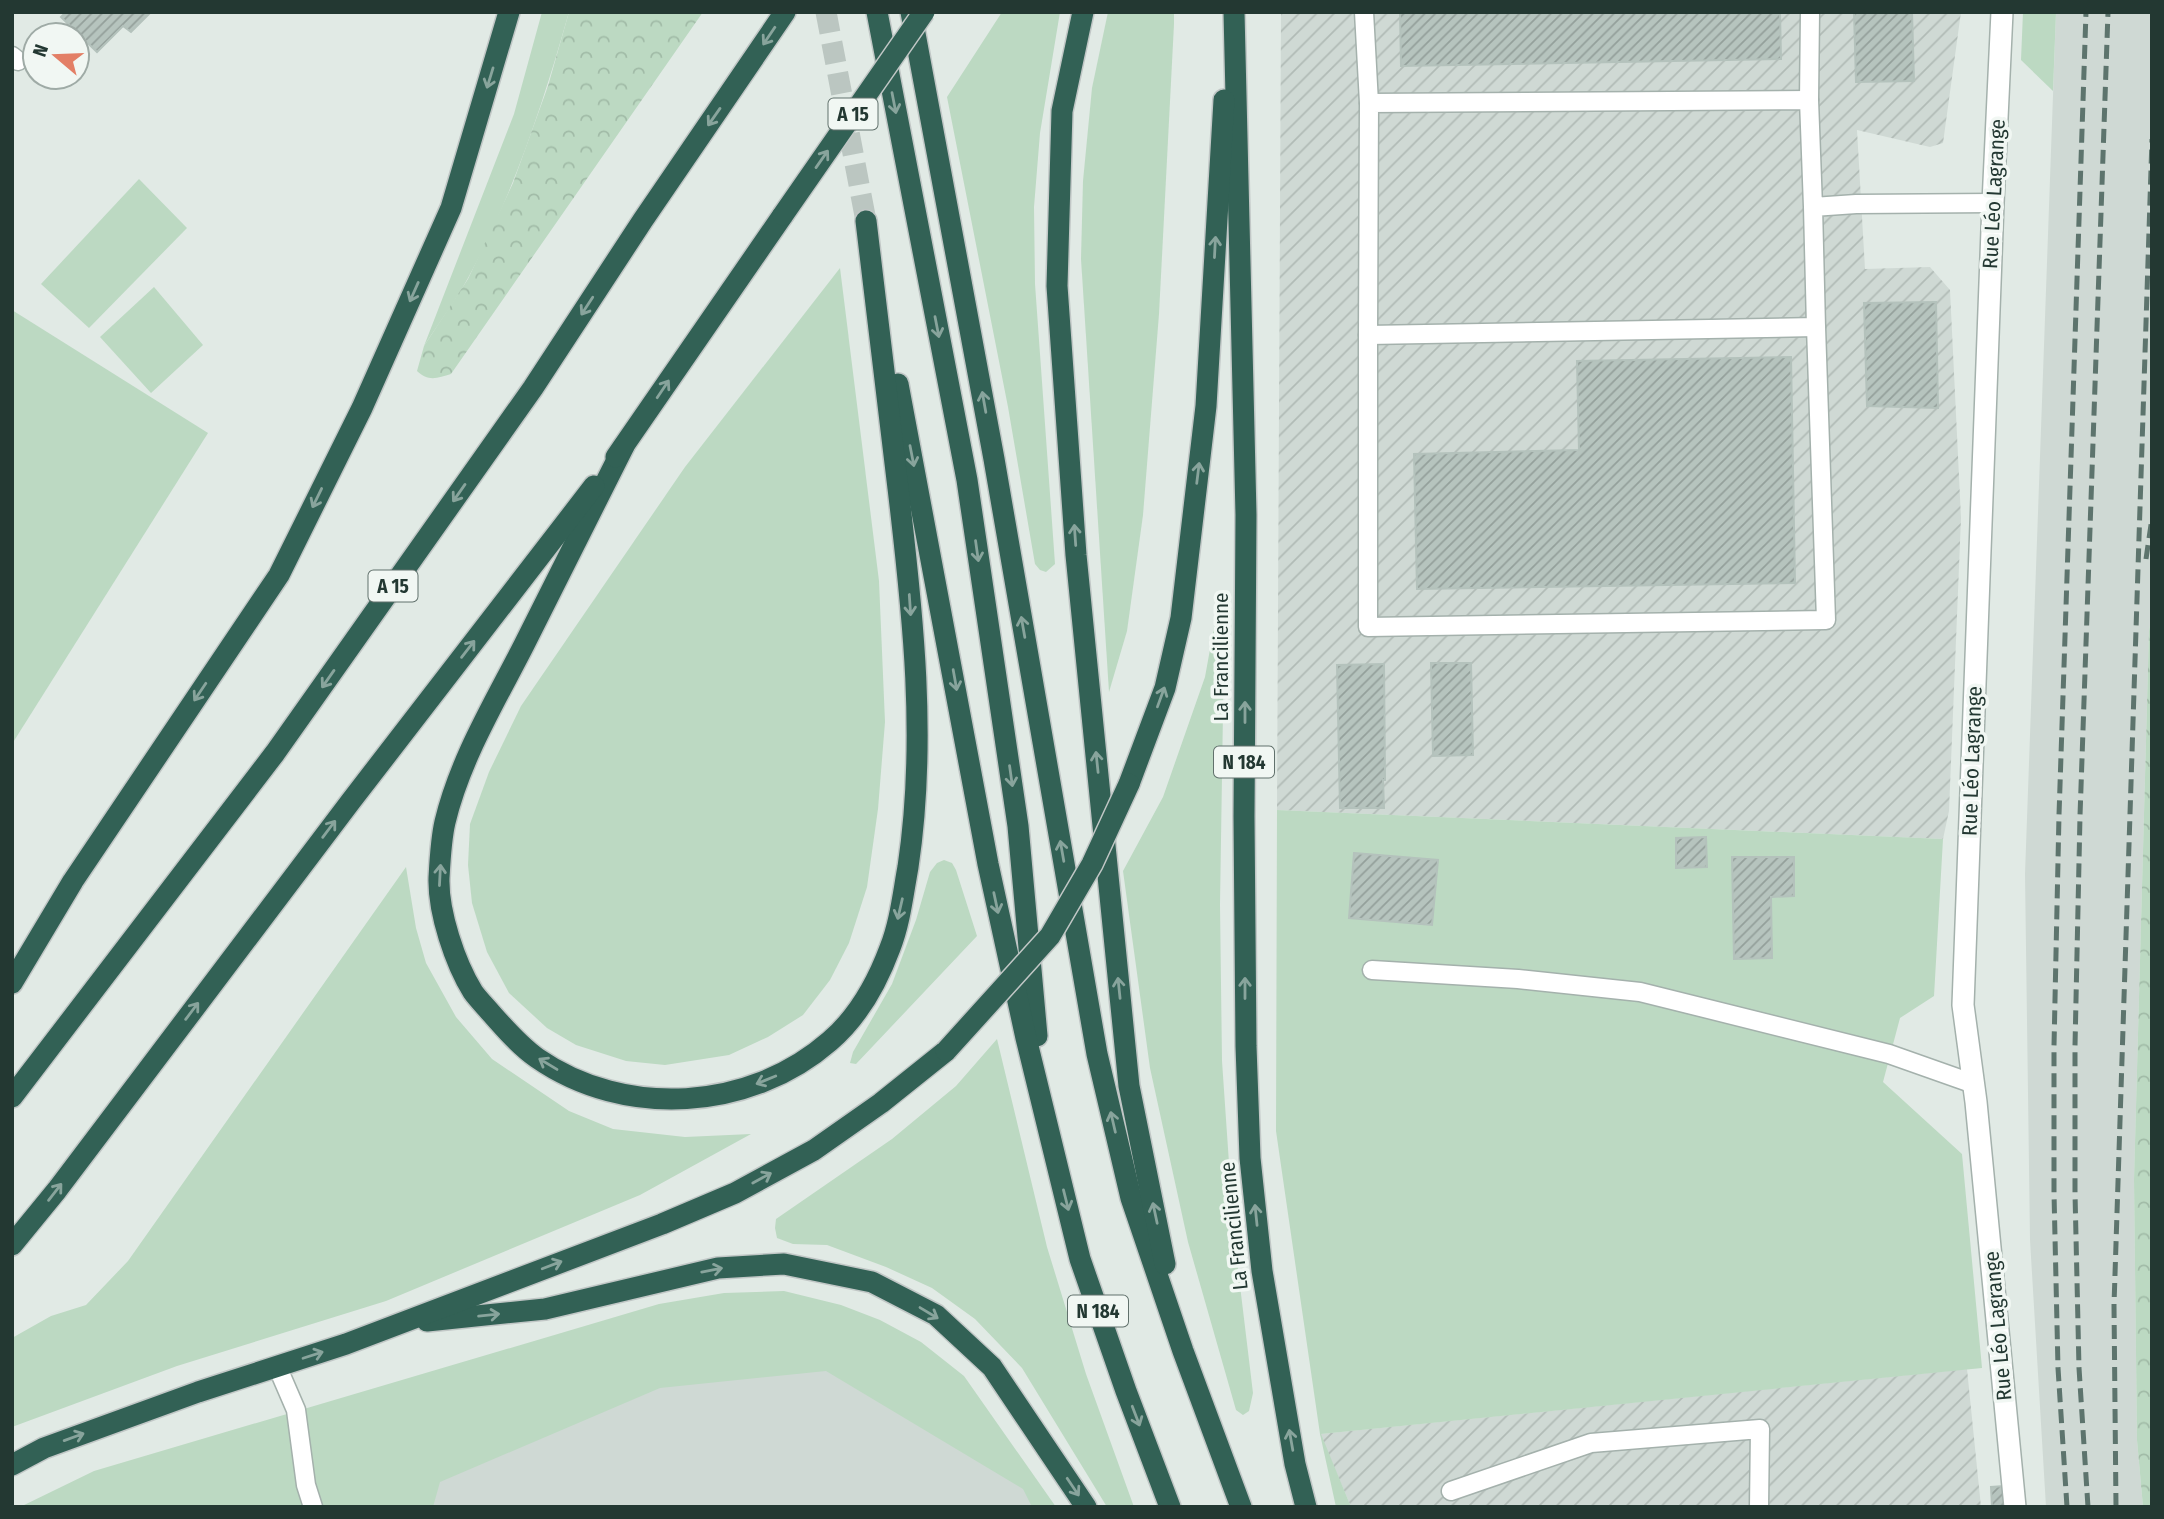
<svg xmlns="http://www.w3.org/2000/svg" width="2164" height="1519" font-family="'Fira Sans Condensed',sans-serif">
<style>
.built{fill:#cfd9d4}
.industrial{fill:url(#industrial-furrows)}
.grass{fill:#bcd9c2}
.forest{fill:url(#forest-crowns)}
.building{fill:url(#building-hatch);stroke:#b4c2bc;stroke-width:2}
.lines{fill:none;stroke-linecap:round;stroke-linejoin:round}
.highway-tunnel{stroke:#bbc6c1;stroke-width:21;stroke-dasharray:21 10;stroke-linecap:butt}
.lane-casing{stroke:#a4b1ac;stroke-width:21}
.street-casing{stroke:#a4b1ac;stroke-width:24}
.highway-casing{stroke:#c1c7c6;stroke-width:24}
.lane{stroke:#fff;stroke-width:18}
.street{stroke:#fff;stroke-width:21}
.highway{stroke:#326155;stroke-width:21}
.rail{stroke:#5d746d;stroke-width:5;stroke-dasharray:14 7;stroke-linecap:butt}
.highway-bridge-casing{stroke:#c1c7c6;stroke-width:24;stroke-linecap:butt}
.highway-bridge{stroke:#326155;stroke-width:21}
.oneway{stroke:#88a49c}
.labels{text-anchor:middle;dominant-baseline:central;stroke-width:7;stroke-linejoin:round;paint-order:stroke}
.shield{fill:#f1f7f3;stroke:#61716c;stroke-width:2}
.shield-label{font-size:19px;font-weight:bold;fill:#233832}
.street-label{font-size:21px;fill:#233832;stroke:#f1f7f3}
</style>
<defs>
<pattern id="industrial-furrows" width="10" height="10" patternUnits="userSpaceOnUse" patternTransform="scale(1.75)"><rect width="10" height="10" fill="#cfd9d4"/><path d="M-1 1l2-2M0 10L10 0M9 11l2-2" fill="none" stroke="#b1bbb6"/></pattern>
<pattern id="forest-crowns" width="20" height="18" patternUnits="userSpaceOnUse" patternTransform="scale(1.75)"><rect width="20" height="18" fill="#bcd9c2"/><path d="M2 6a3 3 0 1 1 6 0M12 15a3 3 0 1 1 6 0" fill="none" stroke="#a1bba7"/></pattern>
<pattern id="building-hatch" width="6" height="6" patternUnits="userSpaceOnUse" patternTransform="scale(1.75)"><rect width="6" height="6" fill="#b6c4be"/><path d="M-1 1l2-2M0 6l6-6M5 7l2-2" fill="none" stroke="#94a09b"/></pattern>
</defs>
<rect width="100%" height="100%" fill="#e1eae5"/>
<g class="built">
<path d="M2056 12H2152V613L2149 631 2134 1180 2137 1440 2143 1507H2046L2030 1240 2025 874Z"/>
<path d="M885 1347 1021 1476 1035 1507H399L584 1376Z"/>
</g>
<g class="industrial">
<path d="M1281 12H1961L1943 143 1930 147 1857 130 1865 269 1930 267 1950 290 1961 518 1949 811 1943 839 1277 810Z"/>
<path d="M1967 1369 1981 1507H1351L1320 1434Z"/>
</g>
<g class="grass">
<path d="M542 12H569C543 104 513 195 468 278 455 302 438 324 424 346L514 114Z"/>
<path d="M1002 12H1060L1040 133 1034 207 1035 284 1055 564 1046 572 1040 570 1035 564 1008 407 947 97Z"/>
<path d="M1108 12H1174V24L1159 314 1143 515 1127 631 1109 692 1081 259 1083 181 1092 88Z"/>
<path d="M2023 12H2056L2053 91 2021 60Z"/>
<path d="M139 179 187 228 89 328 41 284Z"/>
<path d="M840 268 879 581 885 722 878 809 867 887 849 943 830 980 803 1015 768 1037 729 1055 665 1065 626 1061 576 1045 547 1028 509 993 487 952 472 903 468 865 470 824 489 772 521 706 685 467Z"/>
<path d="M154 287 203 345 151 393 100 337Z"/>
<path d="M12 310 208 433 12 744Z"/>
<path d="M1220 594 1224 646 1220 905 1222 1061 1234 1236 1253 1393 1249 1411 1243 1415 1236 1410 1188 1242 1150 1068 1123 871 1163 797 1205 677Z"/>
<path d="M1277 810 1943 839 1934 996 1900 1018 1883 1082 1962 1154 1982 1368 1321 1434 1351 1507H1336L1320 1434 1276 1131Z"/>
<path d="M944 860 952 863 956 870 977 936 856 1064 850 1063 853 1052 892 984 916 920 930 872 937 863Z"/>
<path d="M406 867 416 928 426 963 456 1017 492 1059 569 1111 613 1129 685 1137 751 1134 640 1195 386 1301 177 1366 12 1427V1338L51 1316 86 1305 128 1261Z"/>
<path d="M997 1039 1047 1247 1086 1374 1134 1507H1107L1022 1368 975 1319 932 1288 886 1267 827 1245 793 1244 777 1238 775 1228 776 1219 892 1139 956 1086Z"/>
<path d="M784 1291 841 1305 880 1320 921 1342 964 1376 1056 1507H1032L1023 1489 826 1371 660 1388 440 1482 433 1507H20L94 1471 659 1304 724 1293Z"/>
</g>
<g class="forest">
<path d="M569 12H703L451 374C438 378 428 382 417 371L424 346 468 279 513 183 548 86Z"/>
<path d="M2152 613V1507H2143L2137 1440 2134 1180 2149 631Z"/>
</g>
<g class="building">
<path d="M66 12H151L131 32 123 26 97 52 61 17Z"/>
<path d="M1400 12H1780L1781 59 1401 66Z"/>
<path d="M1854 12H1912L1914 81 1856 82Z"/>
<path d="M1936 302 1938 408 1867 406 1864 303Z"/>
<path d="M1791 357 1795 583 1417 589 1414 454 1579 450 1577 361Z"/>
<path d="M1431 663H1471L1473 755 1433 756Z"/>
<path d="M1384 664 1385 780H1383L1384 808H1340L1337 665Z"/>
<path d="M1706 837 1707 867 1676 868V838Z"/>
<path d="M1354 853 1438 860 1432 925 1349 918Z"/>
<path d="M1732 857H1794V896L1771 897 1772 958 1734 959Z"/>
<path d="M2004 1486 2006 1507H1992L1991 1487Z"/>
</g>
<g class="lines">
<path class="highway-tunnel" d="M826 12 866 221"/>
<defs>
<g id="lane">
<path d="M1364 12 1369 103"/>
<path d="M12 56 18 61"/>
<path d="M1809 100 1810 12"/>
<path d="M1813 207 1816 327 1368 335 1369 103 1809 100 1813 207 1856 204 1993 203"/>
<path d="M1368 335V627L1826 620 1816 327"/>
<path d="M1372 970 1518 979 1640 992 1889 1054 1974 1084"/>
<path d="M277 1366 296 1410 306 1485 313 1507"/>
<path d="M1451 1491 1591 1443 1760 1429 1759 1507"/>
</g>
<path id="street" d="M2002 12 1993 203 1963 1005 1976 1102 2015 1507"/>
<g id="highway">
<path d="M877 12 967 480 1018 826 1037 1036"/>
<path d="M911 12 994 459 1097 1054 1131 1198 1183 1351 1241 1507"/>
<path d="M1083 12 1062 111 1057 286 1076 555 1129 1086 1165 1264"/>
<path d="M1234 12 1246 515 1244 817 1246 1046 1250 1158 1262 1271 1295 1464 1306 1507"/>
<path d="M898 384 988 864 1026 1038 1080 1259 1126 1391 1170 1507"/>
<path d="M624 446C591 512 557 578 524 645 495 702 460 759 445 822 441 839 440 860 439 878 438 912 455 963 473 992 478 999 485 1006 491 1013 505 1029 520 1046 537 1058 625 1119 750 1111 830 1041 858 1017 877 983 890 948 900 923 903 894 908 867 927 741 913 614 898 488 887 399 877 310 866 221"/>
<path d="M616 457 783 215"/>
<path d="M1129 784 1165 688 1181 618 1206 406 1224 100"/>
<path d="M12 983 73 881 279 575 362 408 451 208 509 12"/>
<path d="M12 1097 275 753 533 388 643 220 785 12"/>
<path d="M12 1245 57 1190 351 801 594 486"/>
<path d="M427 1321 545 1309 718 1268 784 1264 872 1282 936 1315 992 1367 1086 1507"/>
<path d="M12 1465 44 1448 198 1392 346 1344 662 1224 735 1193 814 1150 881 1103 946 1051"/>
</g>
</defs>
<use href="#lane" class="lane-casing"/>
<use href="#street" class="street-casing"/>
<use href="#highway" class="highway-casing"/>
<use href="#lane" class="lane"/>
<use href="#street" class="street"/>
<use href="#highway" class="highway"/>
<g class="rail">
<path d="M2146 559 2152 518"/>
<path d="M2067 1507 2058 1368 2054 1193V1046L2059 815 2086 12"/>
<path d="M2088 1507 2079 1368 2075 1193V1046L2080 816 2108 12"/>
<path d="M2116 1507 2114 1305 2152 139"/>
</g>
<defs>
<g id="highway-bridge">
<path d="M783 215 924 12"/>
<path d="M946 1051 1050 936 1092 864 1129 784"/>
</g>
</defs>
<use href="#highway-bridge" class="highway-bridge-casing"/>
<use href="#highway-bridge" class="highway-bridge"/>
</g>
<defs><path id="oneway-shaft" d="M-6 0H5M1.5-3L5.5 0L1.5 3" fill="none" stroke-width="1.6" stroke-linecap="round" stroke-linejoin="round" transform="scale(1.75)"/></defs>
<g class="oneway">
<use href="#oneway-shaft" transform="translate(769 36) rotate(124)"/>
<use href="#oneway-shaft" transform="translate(490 78) rotate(107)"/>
<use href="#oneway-shaft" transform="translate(894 103) rotate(79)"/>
<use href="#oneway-shaft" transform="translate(714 117) rotate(125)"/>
<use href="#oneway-shaft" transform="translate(822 159) rotate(-55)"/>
<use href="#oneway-shaft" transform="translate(1215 247) rotate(-87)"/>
<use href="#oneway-shaft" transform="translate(414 292) rotate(114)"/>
<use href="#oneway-shaft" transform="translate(587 306) rotate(123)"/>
<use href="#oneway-shaft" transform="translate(937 327) rotate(79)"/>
<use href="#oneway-shaft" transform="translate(663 389) rotate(-56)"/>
<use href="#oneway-shaft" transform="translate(984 402) rotate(-100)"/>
<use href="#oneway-shaft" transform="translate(912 456) rotate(79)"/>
<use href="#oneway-shaft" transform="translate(1198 473) rotate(-83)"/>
<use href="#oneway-shaft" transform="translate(459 493) rotate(125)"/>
<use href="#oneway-shaft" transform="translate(317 498) rotate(116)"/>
<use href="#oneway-shaft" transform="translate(1075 535) rotate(-94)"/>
<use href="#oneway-shaft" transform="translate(977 551) rotate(82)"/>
<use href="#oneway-shaft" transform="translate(910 605) rotate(86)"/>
<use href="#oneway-shaft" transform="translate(1023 627) rotate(-100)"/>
<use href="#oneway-shaft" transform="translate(468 649) rotate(-52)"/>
<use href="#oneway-shaft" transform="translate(328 679) rotate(125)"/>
<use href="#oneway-shaft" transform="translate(955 680) rotate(80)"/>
<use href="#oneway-shaft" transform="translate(200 692) rotate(124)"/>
<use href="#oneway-shaft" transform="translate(1161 697) rotate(-70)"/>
<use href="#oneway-shaft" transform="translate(1245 712) rotate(-90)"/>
<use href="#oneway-shaft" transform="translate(1097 762) rotate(-96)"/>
<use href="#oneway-shaft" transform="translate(1011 776) rotate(82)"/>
<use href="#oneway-shaft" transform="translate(329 829) rotate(-53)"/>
<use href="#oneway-shaft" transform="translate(1062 851) rotate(-100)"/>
<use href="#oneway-shaft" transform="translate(440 875) rotate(-87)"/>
<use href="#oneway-shaft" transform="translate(996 903) rotate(78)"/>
<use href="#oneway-shaft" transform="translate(900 909) rotate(103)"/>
<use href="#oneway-shaft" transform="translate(1119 988) rotate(-96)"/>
<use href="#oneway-shaft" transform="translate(1245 988) rotate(-90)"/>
<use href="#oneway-shaft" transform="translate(192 1011) rotate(-53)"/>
<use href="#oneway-shaft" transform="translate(548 1064) rotate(-149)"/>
<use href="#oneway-shaft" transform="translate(766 1080) rotate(158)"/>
<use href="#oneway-shaft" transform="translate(1113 1122) rotate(-103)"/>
<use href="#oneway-shaft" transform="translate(762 1178) rotate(-29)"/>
<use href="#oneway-shaft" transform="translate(55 1192) rotate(-52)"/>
<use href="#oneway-shaft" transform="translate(1066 1200) rotate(76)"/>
<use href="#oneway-shaft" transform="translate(1155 1213) rotate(-102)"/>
<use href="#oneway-shaft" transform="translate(1256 1215) rotate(-96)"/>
<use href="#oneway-shaft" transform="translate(552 1265) rotate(-21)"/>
<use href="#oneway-shaft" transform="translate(712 1270) rotate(-11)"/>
<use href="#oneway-shaft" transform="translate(929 1313) rotate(31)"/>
<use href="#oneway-shaft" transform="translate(489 1315) rotate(-6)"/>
<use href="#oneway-shaft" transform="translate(313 1355) rotate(-18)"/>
<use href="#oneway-shaft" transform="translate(1136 1416) rotate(69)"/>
<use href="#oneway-shaft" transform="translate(74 1437) rotate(-20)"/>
<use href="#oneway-shaft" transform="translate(1291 1440) rotate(-100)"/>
<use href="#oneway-shaft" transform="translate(1073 1487) rotate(56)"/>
</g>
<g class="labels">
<g class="shield">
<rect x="828.5" y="98.5" width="49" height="31" rx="5"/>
<rect x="368.5" y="570.5" width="49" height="31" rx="5"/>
<rect x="1214" y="746.5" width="60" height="31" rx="5"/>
<rect x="1068" y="1295.5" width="60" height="31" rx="5"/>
</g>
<g class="shield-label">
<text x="853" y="114">A 15</text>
<text x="393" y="586">A 15</text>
<text x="1244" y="762">N 184</text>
<text x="1098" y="1311">N 184</text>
</g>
<g class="street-label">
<text transform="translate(1994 194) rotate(-87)">Rue Léo Lagrange</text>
<text transform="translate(1221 657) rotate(-90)">La Francilienne</text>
<text transform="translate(1972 761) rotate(-88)">Rue Léo Lagrange</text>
<text transform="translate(1234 1226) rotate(-96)">La Francilienne</text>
<text transform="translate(1998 1326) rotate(-95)">Rue Léo Lagrange</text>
</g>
</g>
<rect width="2164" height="1519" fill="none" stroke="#233832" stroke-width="28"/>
<g transform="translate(56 56) rotate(289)"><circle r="33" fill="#f1f7f3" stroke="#9faba6" stroke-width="2"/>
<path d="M0-5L12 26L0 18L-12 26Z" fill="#e37f66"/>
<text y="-10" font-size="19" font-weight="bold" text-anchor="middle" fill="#233832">N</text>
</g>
</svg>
